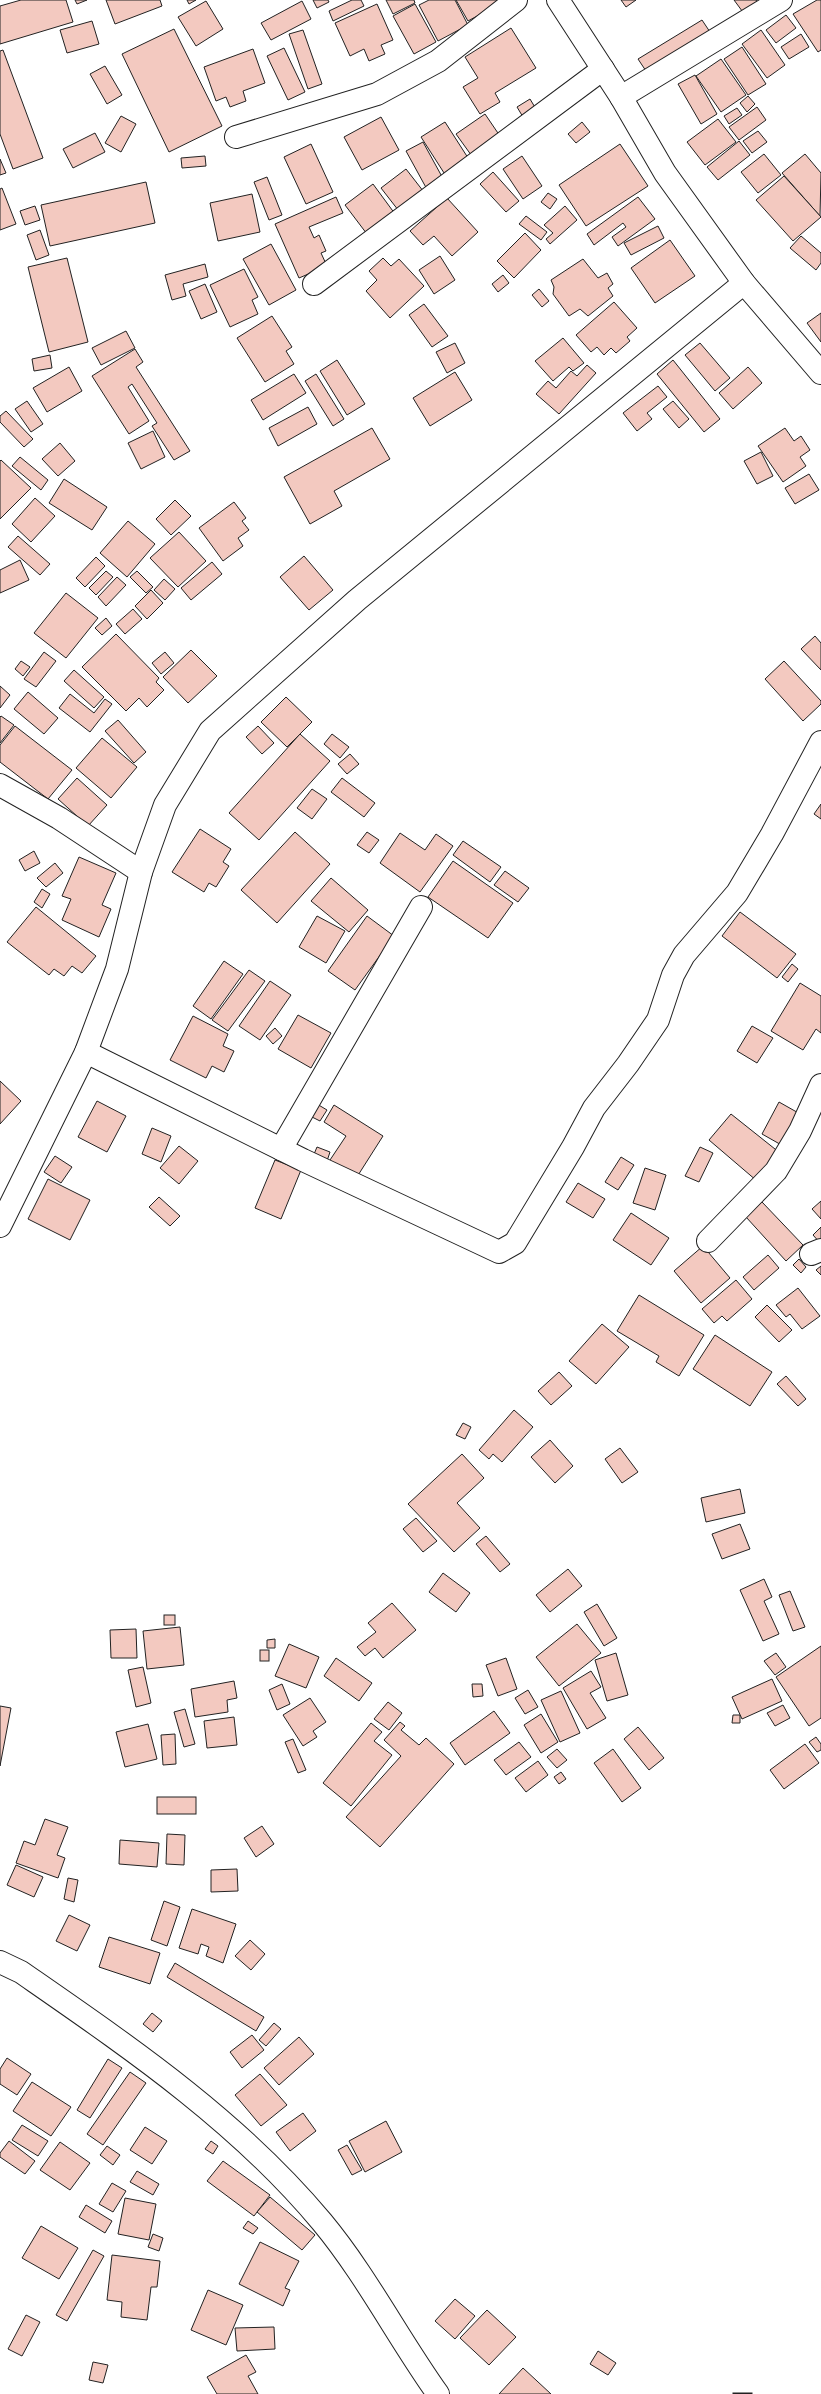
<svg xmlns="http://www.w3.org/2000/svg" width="821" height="2394" font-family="'Open Sans',sans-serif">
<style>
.building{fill:#f3c9c0;stroke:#222}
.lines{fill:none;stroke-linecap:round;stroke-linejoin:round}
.minor-casing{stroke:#222;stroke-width:24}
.minor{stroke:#fff;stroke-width:22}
</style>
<rect width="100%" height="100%" fill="#fff"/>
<g class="building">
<path d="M21 0H66L73 22 0 44V6Z"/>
<path d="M75 0H87L77 4Z"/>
<path d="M106 0H160L162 6 115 24Z"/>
<path d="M187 0H196L189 4Z"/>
<path d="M313 0H328L329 2 317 8Z"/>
<path d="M352 0H361L364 6 333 21 329 11Z"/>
<path d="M386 0H414L415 3 393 14Z"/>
<path d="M429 0H455L468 25 438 41 419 5Z"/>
<path d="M456 0H497L499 4 468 21Z"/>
<path d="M621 0H636L626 7Z"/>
<path d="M734 0H756L762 8 748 19Z"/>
<path d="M817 0H821V50L818 52 793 14Z"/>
<path d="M206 1 223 29 196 46 178 17Z"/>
<path d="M302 1 311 19 271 40 261 23Z"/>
<path d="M377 4 393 40 381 45 385 54 369 61 364 49 350 56 335 23Z"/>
<path d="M415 4 436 42 414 54 393 16Z"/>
<path d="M786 15 796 28 776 43 766 30Z"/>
<path d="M702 20 714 38 650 77 638 59Z"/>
<path d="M92 21 99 44 67 53 60 30Z"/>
<path d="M511 28 536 68 495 93 500 102 480 114 463 87 478 78 465 57Z"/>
<path d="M174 29 222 126 169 152 122 54Z"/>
<path d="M303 30 322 84 308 89 289 34Z"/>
<path d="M761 30 785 65 767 78 742 44Z"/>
<path d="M801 34 809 47 789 59 781 47Z"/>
<path d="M742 47 766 84 748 95 724 59Z"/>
<path d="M284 48 305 92 288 100 267 56Z"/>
<path d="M253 49 265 83 243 91 246 101 230 107 226 97 216 101 204 67Z"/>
<path d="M3 50 43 158 13 169 0 134V51Z"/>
<path d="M721 59 746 95 721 112 696 76Z"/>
<path d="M105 66 122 95 107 104 90 74Z"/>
<path d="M695 75 717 114 701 124 678 84Z"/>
<path d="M748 96 755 104 747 112 740 103Z"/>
<path d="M530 99 542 119 529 127 517 107Z"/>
<path d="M757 107 766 120 739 140 729 127Z"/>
<path d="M737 108 742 115 729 124 724 116Z"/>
<path d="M485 114 502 139 474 159 456 134Z"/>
<path d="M121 116 136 124 121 152 105 143Z"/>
<path d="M381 117 399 150 362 170 344 137Z"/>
<path d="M718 119 736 142 705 165 687 142Z"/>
<path d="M445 122 470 161 446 176 421 137Z"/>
<path d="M582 122 590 132 576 143 568 134Z"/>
<path d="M758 131 767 142 752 153 743 141Z"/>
<path d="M95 133 105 152 73 168 63 149Z"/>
<path d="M739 141 750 155 718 180 707 167Z"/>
<path d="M423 142 446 184 429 193 406 151Z"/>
<path d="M311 144 333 192 306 204 284 157Z"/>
<path d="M620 144 648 186 586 226 559 185Z"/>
<path d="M764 154 781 175 758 193 741 172Z"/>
<path d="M805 154 821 173 820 216 782 173Z"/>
<path d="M205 156 206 166 182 168 181 158Z"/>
<path d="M522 156 542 186 523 199 503 169Z"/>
<path d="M0 159 6 173 0 175Z"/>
<path d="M406 169 427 196 402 215 381 188Z"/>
<path d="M493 172 519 201 506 212 480 184Z"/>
<path d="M784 176 821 217 793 241 756 200Z"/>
<path d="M267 177 282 215 269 220 254 182Z"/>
<path d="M146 182 155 223 50 246 41 205Z"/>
<path d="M373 184 398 218 370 238 345 205Z"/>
<path d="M2 188 16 224 0 230V189Z"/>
<path d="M548 193 557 199 550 209 541 202Z"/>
<path d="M252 194 260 232 218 241 210 203Z"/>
<path d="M336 197 343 213 309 227 314 238 319 235 326 251 321 253 327 266 299 278 275 224Z"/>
<path d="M638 197 655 219 618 246 612 237 626 227 623 223 594 245 587 234Z"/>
<path d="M447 198 478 232 452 256 434 236 423 245 410 231Z"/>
<path d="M35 206 40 220 25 225 20 211Z"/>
<path d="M565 206 577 220 550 244 546 239 553 233 544 225Z"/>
<path d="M526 216 547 232 541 240 519 224Z"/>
<path d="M658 226 664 238 631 255 624 243Z"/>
<path d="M40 230 49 255 36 260 27 235Z"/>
<path d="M525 233 541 250 514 278 497 261Z"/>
<path d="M801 236 821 253V263L816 270 790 248Z"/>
<path d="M670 240 695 276 655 303 631 268Z"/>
<path d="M271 244 296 290 269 305 243 259Z"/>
<path d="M440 256 455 280 434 294 419 270Z"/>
<path d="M67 258 88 342 49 352 28 267Z"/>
<path d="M383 258 391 266 399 259 424 286 390 318 366 291 377 280 369 271Z"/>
<path d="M583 259 598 278 607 273 613 284 608 288 613 296 588 316 580 309 569 316 553 294 554 287 551 280Z"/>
<path d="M205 264 208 277 183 284 186 296 172 300 165 275Z"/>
<path d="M244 269 258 297 252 300 258 314 230 327 210 285Z"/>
<path d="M503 275 509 283 498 292 492 284Z"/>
<path d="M205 284 217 312 201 319 189 291Z"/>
<path d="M539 289 549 301 542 307 532 295Z"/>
<path d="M614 302 637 328 627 337 630 341 616 353 611 348 604 355 597 347 591 352 576 335Z"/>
<path d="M424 304 448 336 432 347 409 315Z"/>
<path d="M821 313V342L807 323Z"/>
<path d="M272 316 292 347 286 351 294 364 265 382 237 338Z"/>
<path d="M126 331 135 348 101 365 92 348Z"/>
<path d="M563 338 584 363 573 371 569 367 553 381 535 361Z"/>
<path d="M455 343 465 363 447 373 436 352Z"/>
<path d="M700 343 730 378 715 391 685 355Z"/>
<path d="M135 349 143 362 136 367 190 451 174 460 152 426 157 423 132 384 128 387 149 421 129 434 92 376Z"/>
<path d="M50 355 52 368 34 371 32 359Z"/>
<path d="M337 360 365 404 347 415 320 371Z"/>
<path d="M673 360 720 419 704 432 657 374Z"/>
<path d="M587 365 596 373 559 414 536 394 548 381 556 388 571 371 577 376Z"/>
<path d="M69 367 82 391 47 412 33 388Z"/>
<path d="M748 367 762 383 733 409 719 393Z"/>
<path d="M455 372 472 400 430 426 413 398Z"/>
<path d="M294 374 306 393 263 420 251 400Z"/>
<path d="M316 374 344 419 333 426 305 381Z"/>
<path d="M658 386 667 397 647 413 652 419 637 431 623 413Z"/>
<path d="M27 401 43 424 31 432 15 409Z"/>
<path d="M673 401 689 419 679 428 663 409Z"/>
<path d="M308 407 317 424 278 446 269 428Z"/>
<path d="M6 411 33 439 24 447 0 422V416Z"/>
<path d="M372 428 390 459 334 491 342 506 310 524 284 477Z"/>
<path d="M785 428 794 441 801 436 810 450 800 457 806 466 783 482 758 446Z"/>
<path d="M153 431 165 457 141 469 128 443Z"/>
<path d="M60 443 75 461 58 476 42 459Z"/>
<path d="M761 452 773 476 757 484 744 461Z"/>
<path d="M20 457 48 480 41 490 12 466Z"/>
<path d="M1 460 31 488 0 519V461Z"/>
<path d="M809 474 819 490 795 504 785 488Z"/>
<path d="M64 479 107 507 92 530 49 503Z"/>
<path d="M35 498 55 516 31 542 12 524Z"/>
<path d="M175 500 191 516 171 535 156 519Z"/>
<path d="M234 502 246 518 242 521 249 530 238 538 243 546 223 561 199 528Z"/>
<path d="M128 521 155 544 127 577 100 553Z"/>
<path d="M179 532 206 561 178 587 150 558Z"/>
<path d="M18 536 50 564 40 575 8 547Z"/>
<path d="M304 556 333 590 309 610 280 577Z"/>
<path d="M96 557 105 566 85 587 76 578Z"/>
<path d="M20 560 29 580 0 593V570Z"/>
<path d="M212 562 222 574 191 600 181 588Z"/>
<path d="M106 571 113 577 96 595 89 588Z"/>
<path d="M137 571 153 587 146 593 130 577Z"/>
<path d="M117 577 126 585 106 606 98 597Z"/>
<path d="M164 579 175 589 165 600 154 590Z"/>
<path d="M151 590 163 603 147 619 135 606Z"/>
<path d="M66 593 98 618 66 658 34 633Z"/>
<path d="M133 609 142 619 125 634 116 624Z"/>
<path d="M106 618 112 626 102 635 95 628Z"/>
<path d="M116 634 159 678 156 682 164 690 147 707 139 698 126 711 82 667Z"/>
<path d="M815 636 821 643V670L801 649Z"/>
<path d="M191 650 217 676 188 703 163 677Z"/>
<path d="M44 652 56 661 36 687 24 679Z"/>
<path d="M165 652 174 663 161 674 152 663Z"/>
<path d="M21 661 30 667 23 676 15 669Z"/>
<path d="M784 661 821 701V704L803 721 765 679Z"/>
<path d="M74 670 104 697 94 708 64 681Z"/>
<path d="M0 686 10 695 0 708Z"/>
<path d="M28 692 58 718 44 734 14 709Z"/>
<path d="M70 694 94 713 105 699 112 704 90 732 59 708Z"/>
<path d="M286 697 312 722 287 747 261 722Z"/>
<path d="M1 716 14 725 0 743V717Z"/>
<path d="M118 720 146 752 134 763 105 731Z"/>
<path d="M15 726 72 770 48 799 0 762V745Z"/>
<path d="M258 726 274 743 262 754 246 737Z"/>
<path d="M300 734 330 761 259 840 229 813Z"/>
<path d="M332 734 349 747 340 758 324 744Z"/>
<path d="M102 738 137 767 111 798 76 768Z"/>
<path d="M350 754 359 764 347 774 338 764Z"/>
<path d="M77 778 107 805 88 826 58 799Z"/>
<path d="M342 778 375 803 364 817 331 792Z"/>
<path d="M312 789 327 799 312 819 297 808Z"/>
<path d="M821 804V819L814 814Z"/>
<path d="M200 829 231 849 223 862 229 866 216 887 209 883 204 892 172 872Z"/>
<path d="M295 832 330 864 277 923 241 890Z"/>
<path d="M367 832 379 840 369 853 357 845Z"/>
<path d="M400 833 425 850 436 834 453 846 420 892 380 863Z"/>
<path d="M463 841 501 867 490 882 453 855Z"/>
<path d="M34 851 40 863 25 871 19 860Z"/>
<path d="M79 857 116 873 102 905 111 909 99 937 62 920 71 899 62 896Z"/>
<path d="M453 861 513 903 488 938 428 897Z"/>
<path d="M55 863 63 873 46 887 37 878Z"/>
<path d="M505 871 529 888 518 902 494 885Z"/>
<path d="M331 878 368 910 349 932 311 901Z"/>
<path d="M42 889 50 894 42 908 34 902Z"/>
<path d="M36 907 96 956 82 973 72 966 64 976 54 969 49 975 7 942Z"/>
<path d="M740 912 796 954 777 978 722 936Z"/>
<path d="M317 916 345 931 326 963 299 947Z"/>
<path d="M367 916 394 936 355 990 328 971Z"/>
<path d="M224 961 243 974 211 1019 193 1006Z"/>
<path d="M792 964 798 969 788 982 782 977Z"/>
<path d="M249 970 265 981 228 1031 212 1020Z"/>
<path d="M270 981 291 995 260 1040 239 1026Z"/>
<path d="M800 983 821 996V1033L816 1029 803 1050 771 1031Z"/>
<path d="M298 1015 331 1033 311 1068 278 1049Z"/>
<path d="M193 1016 228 1034 223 1046 234 1051 224 1072 212 1066 206 1078 170 1060Z"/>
<path d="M752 1026 773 1038 757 1063 737 1051Z"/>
<path d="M275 1028 282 1036 273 1044 266 1036Z"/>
<path d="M0 1081 21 1101 0 1124Z"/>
<path d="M97 1101 126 1116 107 1152 78 1137Z"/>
<path d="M779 1102 802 1115 785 1147 762 1134Z"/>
<path d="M317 1104 327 1110 320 1121 310 1116Z"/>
<path d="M334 1105 383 1136 355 1180 328 1163 346 1136 324 1122Z"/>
<path d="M731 1114 780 1153 757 1181 709 1140Z"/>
<path d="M152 1128 171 1136 161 1162 142 1154Z"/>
<path d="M179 1146 198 1161 179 1184 160 1168Z"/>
<path d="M317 1147 330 1152 326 1164 312 1159Z"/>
<path d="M700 1147 713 1153 699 1182 685 1176Z"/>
<path d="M55 1156 72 1167 61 1183 44 1172Z"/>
<path d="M621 1157 634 1165 618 1190 605 1182Z"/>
<path d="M275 1160 301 1170 281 1219 255 1208Z"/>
<path d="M645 1168 666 1175 655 1210 633 1203Z"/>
<path d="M48 1179 90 1200 70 1240 28 1219Z"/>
<path d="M578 1183 605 1199 593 1218 566 1202Z"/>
<path d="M159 1197 180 1216 170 1226 149 1207Z"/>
<path d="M821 1201V1219L812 1209Z"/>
<path d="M762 1202 803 1245 786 1261 746 1217Z"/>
<path d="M631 1213 669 1238 651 1265 613 1240Z"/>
<path d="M821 1227V1244L813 1235Z"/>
<path d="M703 1246 730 1278 701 1303 674 1271Z"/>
<path d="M768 1255 779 1268 754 1290 743 1277Z"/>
<path d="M799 1259 806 1267 801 1273 793 1265Z"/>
<path d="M821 1266V1275L816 1270Z"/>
<path d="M736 1280 752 1299 727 1321 722 1316 714 1323 702 1309Z"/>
<path d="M798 1288 820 1316 802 1329 790 1314 786 1317 776 1305Z"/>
<path d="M639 1295 704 1335 679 1376 656 1362 659 1356 617 1331Z"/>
<path d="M767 1305 792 1330 779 1342 755 1317Z"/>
<path d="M602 1324 629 1347 596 1384 569 1361Z"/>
<path d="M715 1335 772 1372 750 1406 693 1369Z"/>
<path d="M559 1372 572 1386 551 1405 538 1391Z"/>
<path d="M786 1376 806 1399 798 1406 777 1384Z"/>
<path d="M514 1410 533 1427 502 1462 493 1454 489 1459 479 1450Z"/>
<path d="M463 1423 471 1427 465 1439 456 1435Z"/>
<path d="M550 1440 573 1466 555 1483 531 1457Z"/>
<path d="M620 1448 638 1472 622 1483 605 1459Z"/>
<path d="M462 1454 484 1478 457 1503 480 1528 454 1552 408 1504Z"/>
<path d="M740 1489 745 1513 706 1522 701 1498Z"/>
<path d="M416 1518 437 1541 423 1552 403 1529Z"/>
<path d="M740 1524 750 1549 722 1559 712 1534Z"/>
<path d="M486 1536 510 1564 500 1572 476 1544Z"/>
<path d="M568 1569 582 1586 550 1612 536 1595Z"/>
<path d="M443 1573 470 1593 456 1612 429 1592Z"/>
<path d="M764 1579 772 1597 764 1601 779 1634 763 1641 740 1590Z"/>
<path d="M790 1591 805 1627 793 1631 779 1595Z"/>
<path d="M392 1603 416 1630 383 1658 375 1648 365 1656 357 1647 376 1632 368 1623Z"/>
<path d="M597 1604 617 1638 604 1646 584 1612Z"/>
<rect x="164" y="1615" width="11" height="10"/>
<path d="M577 1624 601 1653 559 1686 536 1657Z"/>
<path d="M180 1627 184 1665 147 1669 143 1631Z"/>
<path d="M136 1629 137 1658H111L110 1630Z"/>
<path d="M275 1639V1648H267V1640Z"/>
<path d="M289 1644 319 1657 306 1688 275 1676Z"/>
<path d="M821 1646V1718L809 1726 776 1677Z"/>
<rect x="260" y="1650" width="9" height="11"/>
<path d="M616 1653 628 1695 607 1701 595 1660Z"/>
<path d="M776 1653 786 1667 775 1675 764 1661Z"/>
<path d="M336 1658 372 1683 359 1701 324 1676Z"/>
<path d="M506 1658 517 1689 498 1696 486 1665Z"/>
<path d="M143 1667 151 1703 136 1707 128 1670Z"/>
<path d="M591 1671 601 1687 590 1693 606 1718 587 1729 563 1688Z"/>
<path d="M772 1679 782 1701 742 1719 732 1697Z"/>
<path d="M234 1681 237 1698 227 1700 228 1712 195 1717 191 1689Z"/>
<path d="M282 1684 290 1704 277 1710 269 1690Z"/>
<path d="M472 1684H482L483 1696 473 1697Z"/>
<path d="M528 1690 538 1707 525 1714 515 1698Z"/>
<path d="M561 1691 580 1733 560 1742 541 1700Z"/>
<path d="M310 1698 326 1722 313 1731 317 1737 303 1746 283 1715Z"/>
<path d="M388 1702 402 1713 389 1730 374 1719Z"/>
<path d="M783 1705 790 1718 775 1726 767 1713Z"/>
<path d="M0 1706 11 1708 0 1766Z"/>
<path d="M185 1709 195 1744 184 1747 174 1712Z"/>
<path d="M494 1711 510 1733 465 1765 450 1743Z"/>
<path d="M541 1714 558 1742 541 1753 524 1725Z"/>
<path d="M733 1715H740V1723H732Z"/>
<path d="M234 1717 237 1745 207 1748 204 1721Z"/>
<path d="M400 1722 405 1726 401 1730 419 1745 426 1738 454 1764 380 1847 346 1817 401 1756 384 1740Z"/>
<path d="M371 1723 382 1732 374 1741 392 1755 351 1806 323 1783Z"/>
<path d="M148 1724 157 1759 125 1767 116 1732Z"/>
<path d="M638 1727 664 1758 649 1770 624 1739Z"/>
<path d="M175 1734 176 1764 163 1765 161 1735Z"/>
<path d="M816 1737 821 1744V1750L817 1752 809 1742Z"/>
<path d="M293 1739 306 1770 298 1773 285 1742Z"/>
<path d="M519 1742 531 1757 506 1775 494 1760Z"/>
<path d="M805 1744 819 1763 784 1789 770 1770Z"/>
<path d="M557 1749 567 1760 557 1768 547 1757Z"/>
<path d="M613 1749 641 1788 622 1802 594 1763Z"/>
<path d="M538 1761 548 1775 526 1792 515 1778Z"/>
<path d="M561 1772 566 1779 559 1784 554 1777Z"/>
<rect x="157" y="1797" width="39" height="17"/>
<path d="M45 1819 68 1827 57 1855 65 1858 58 1878 16 1863 24 1841 35 1845Z"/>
<path d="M262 1826 274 1844 256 1857 244 1838Z"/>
<path d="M167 1834 185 1835 184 1865 166 1864Z"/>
<path d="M120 1840 159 1843 157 1867 119 1864Z"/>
<path d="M16 1865 43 1877 34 1897 7 1885Z"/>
<path d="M237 1869 238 1891 211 1892V1870Z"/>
<path d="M68 1878 78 1880 74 1902 64 1899Z"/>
<path d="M164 1901 180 1907 167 1946 151 1940Z"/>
<path d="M192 1909 236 1924 223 1963 206 1956 209 1947 201 1944 198 1954 179 1948Z"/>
<path d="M69 1915 90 1925 77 1951 56 1941Z"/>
<path d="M109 1937 160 1953 150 1984 99 1967Z"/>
<path d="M250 1940 265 1954 251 1970 235 1956Z"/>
<path d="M175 1963 264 2017 256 2031 167 1977Z"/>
<path d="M152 2013 162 2021 153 2032 143 2024Z"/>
<path d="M274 2023 281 2029 266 2046 259 2040Z"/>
<path d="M252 2035 264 2050 242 2068 230 2052Z"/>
<path d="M299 2037 314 2054 279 2085 264 2068Z"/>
<path d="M7 2058 31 2074 17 2095 0 2084V2069Z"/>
<path d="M108 2059 122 2068 90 2118 77 2110Z"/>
<path d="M130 2072 146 2083 103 2145 87 2134Z"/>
<path d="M260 2074 287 2105 261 2126 235 2095Z"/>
<path d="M32 2082 71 2107 51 2136 13 2111Z"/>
<path d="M303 2113 316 2131 290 2151 276 2132Z"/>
<path d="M386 2121 402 2152 365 2172 349 2141Z"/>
<path d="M22 2125 48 2141 38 2156 12 2140Z"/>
<path d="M145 2127 167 2141 152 2164 130 2150Z"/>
<path d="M9 2141 35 2161 25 2174 0 2157V2153Z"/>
<path d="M211 2141 218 2146 213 2154 205 2149Z"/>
<path d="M60 2142 90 2163 70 2190 40 2170Z"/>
<path d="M347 2145 362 2170 352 2175 338 2150Z"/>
<path d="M107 2146 120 2155 113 2165 100 2155Z"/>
<path d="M223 2161 270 2195 254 2216 207 2181Z"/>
<path d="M137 2171 159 2184 153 2195 130 2182Z"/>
<path d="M112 2183 126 2191 113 2212 99 2204Z"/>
<path d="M270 2197 315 2235 302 2250 257 2212Z"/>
<path d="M125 2198 156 2204 149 2240 118 2234Z"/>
<path d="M86 2205 112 2221 105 2233 79 2217Z"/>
<path d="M248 2221 258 2228 253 2234 243 2228Z"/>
<path d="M41 2226 78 2248 59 2279 22 2258Z"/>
<path d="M153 2234 163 2238 159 2251 148 2247Z"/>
<path d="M260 2242 299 2261 285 2288 290 2290 283 2306 239 2284Z"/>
<path d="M93 2250 104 2256 67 2321 56 2315Z"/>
<path d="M112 2255 160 2261 157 2287H151L147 2320 121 2317 122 2302 107 2300Z"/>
<path d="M208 2290 243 2305 226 2345 191 2330Z"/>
<path d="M455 2299 475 2316 455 2339 435 2321Z"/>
<path d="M487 2310 516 2337 489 2365 460 2338Z"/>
<path d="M26 2315 40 2322 22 2356 8 2349Z"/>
<path d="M274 2327 275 2349 237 2351 235 2328Z"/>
<path d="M598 2351 616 2363 608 2375 590 2364Z"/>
<path d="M246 2355 256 2372 248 2376 258 2394H217L207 2377Z"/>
<path d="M93 2362 108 2365 103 2383 89 2380Z"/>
<path d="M523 2368 551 2394H499Z"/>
<rect x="733" y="2393" width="19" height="1"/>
</g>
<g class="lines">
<defs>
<g id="minor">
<path d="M558 0 621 97 665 173 744 283 821 373"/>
<path d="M621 97 781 0"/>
<path d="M236 137 377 94 438 61 516 0"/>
<path d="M314 284 603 69"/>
<path d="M0 785 59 818 141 872"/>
<path d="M86 1052 303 1160 499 1252 515 1243 573 1147 594 1108 628 1064 658 1020 673 975 684 955 737 893 772 834 821 742"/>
<path d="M281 1149 421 907"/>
<path d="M0 1226 86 1052 117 969 141 872 165 805 210 731 357 600 744 283"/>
<path d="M708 1241 776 1171 800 1131 821 1085"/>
<path d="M811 1254 821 1250"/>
<path d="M0 1962 21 1972C129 2047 237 2120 322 2222 366 2275 398 2338 438 2394"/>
</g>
</defs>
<use href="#minor" class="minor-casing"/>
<use href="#minor" class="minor"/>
</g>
</svg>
